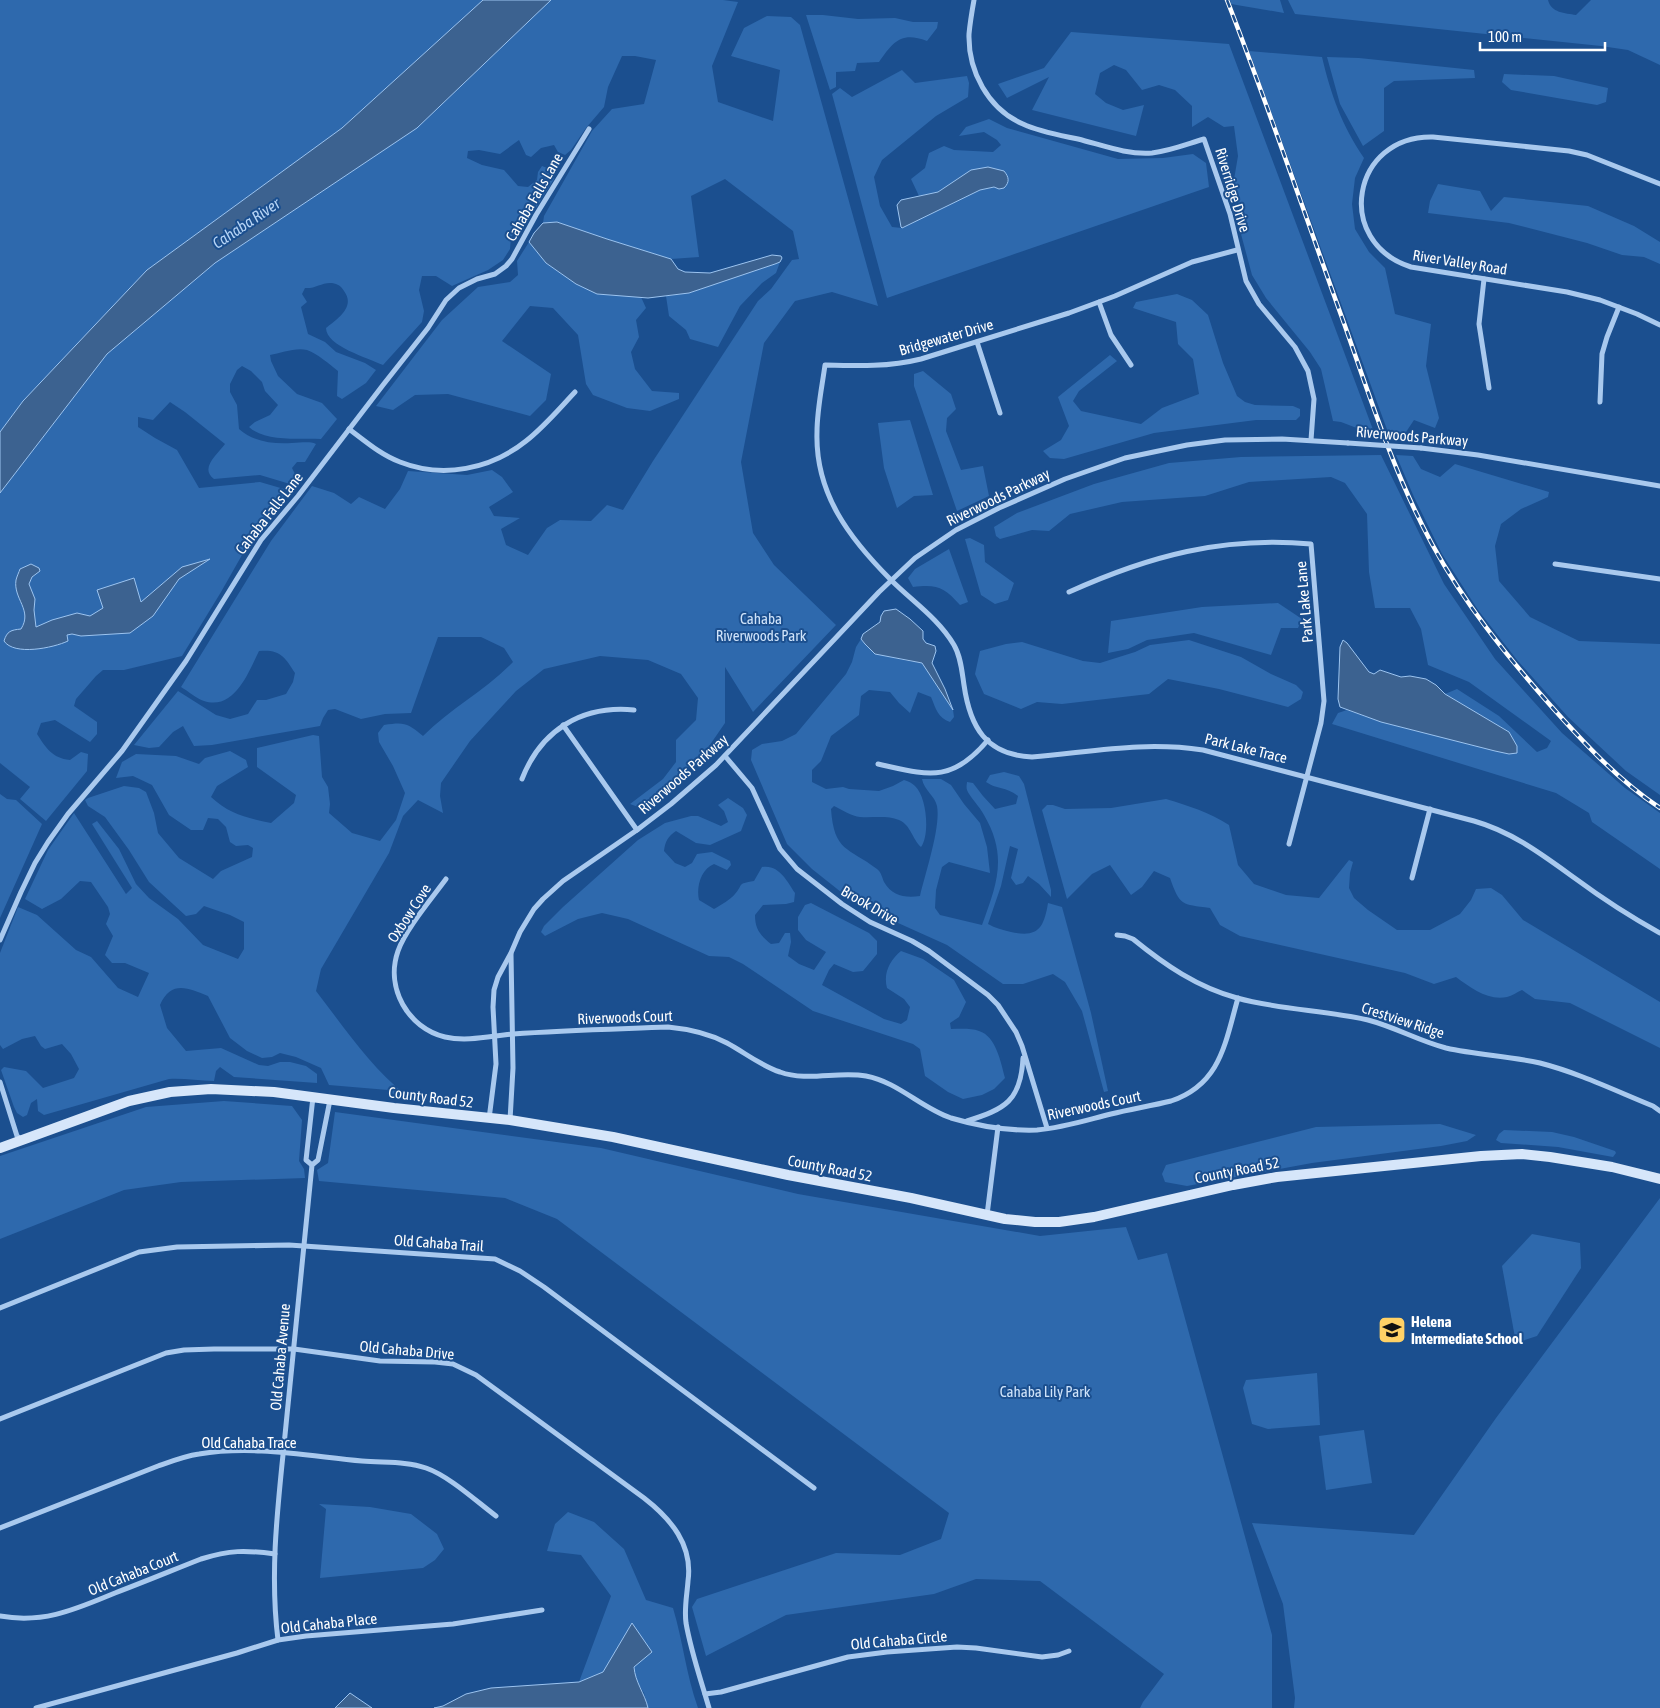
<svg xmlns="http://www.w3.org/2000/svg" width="1660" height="1708" font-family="'Asap Condensed',sans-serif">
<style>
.green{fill:#2e69ad}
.water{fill:#3c6290;stroke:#9cc4f0}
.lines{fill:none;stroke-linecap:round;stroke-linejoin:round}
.minor{stroke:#a9c9ee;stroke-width:5}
.secondary{stroke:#d6e6fa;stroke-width:10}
.rail-casing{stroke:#fff;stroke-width:4.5}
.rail{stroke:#1b4f8f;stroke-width:2.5;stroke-dasharray:8;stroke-linecap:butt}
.minor-bridge{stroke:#a9c9ee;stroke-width:5}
.labels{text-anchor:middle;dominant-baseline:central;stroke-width:4;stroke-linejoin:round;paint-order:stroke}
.street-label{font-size:15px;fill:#fff;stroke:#1b4f8f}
.park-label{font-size:15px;fill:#cfe3fa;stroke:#1b4f8f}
.poi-label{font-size:15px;font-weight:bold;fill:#fff;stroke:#1b4f8f;text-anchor:start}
.water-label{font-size:16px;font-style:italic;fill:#b5d3f5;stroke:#1b4f8f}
</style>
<rect width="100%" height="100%" fill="#1b4f8f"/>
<g class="green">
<path d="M0 0H483L342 128 147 270 23 401 0 432Z"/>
<path d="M551 0H723L738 2 712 66 718 102 773 121 780 70 731 56 744 28 767 16 791 17 800 25 878 306 832 292 795 301 764 343 741 462 753 533 774 565 836 625 753 712 725 667V723L705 752 641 808 630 804 663 779 676 762V740L696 720 698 698 681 674 648 660 600 656 544 669 516 691 470 741 441 783 440 796 443 813 418 800 403 816 389 853 321 969 316 991C344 1027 370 1067 406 1095V1098L399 1099 388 1090 329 1085 321 1068 296 1057 280 1053 272 1057 262 1058 247 1051 230 1038 208 996C188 988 171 980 160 1005L167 1028 186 1051 221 1048 259 1065 268 1066 280 1062H290L306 1066 317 1074V1083L234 1077 220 1067 216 1071 214 1081C198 1081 184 1078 169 1079L44 1115 38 1111 37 1099 31 1103 27 1115 23 1117 17 1113 14 1107 1 1070 4 1067 26 1071 43 1088 74 1078 79 1069 71 1054 62 1044 45 1049 41 1046 35 1036 22 1039 3 1049 0 1045V953L18 907 37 915 76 950 91 957 118 988 138 997 149 973 125 963H112L105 955 113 936 106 924 110 914 108 907 91 882 80 881 61 899 42 909 25 899 48 850 74 813 126 894 132 888 92 824 97 821 119 849 136 884 149 898 178 919 203 945 238 959 244 949V922L230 915 204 906 196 914 186 916 149 882 129 850 105 817 88 806 85 800 88 798 124 786 139 788 146 792 154 813 158 833 179 858 213 879 221 871 252 857 253 848 248 845 236 846 230 842 226 827 218 819 208 818 203 830H191L169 815 152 785 133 776 116 778 122 762 136 754 176 756 199 764 205 758 230 751 246 760 248 767 217 786 211 797C229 814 247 818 271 823L294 803 296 795 257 767V748L313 735 319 736 322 777 328 787 330 804 329 813 352 833 380 841 396 820 405 793 393 766 379 742 378 733 384 725C405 722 407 723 423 736 451 708 486 690 513 662L504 648 481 637H438L411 713 385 714 361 719 335 709 328 710 323 718 320 726 212 745 194 746 183 726 173 732 159 747 149 748 134 745 178 691 216 715 230 719 248 714 257 700H266L286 694 293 682 295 673C285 657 280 649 259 651 249 671 235 711 204 701 197 699 188 691 181 687L271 541 312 486 334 493 351 504 359 497 385 509 400 489 408 471 467 475 492 470 502 477 513 492 489 507 494 516 520 518 501 529 506 545 528 555 547 528 560 520 591 521 607 505 623 510 653 461 758 301 771 289 792 260 799 259 793 231 725 179 691 196 699 257 671 259 607 239 557 222 543 223 544 216 592 131 612 109 644 104 656 60 635 56H622L608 87 604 107 586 128 571 150 565 155 558 152 554 145 541 148 531 157 526 155 519 140 500 154 479 150 468 151 467 158 482 165 504 170 518 186 528 187 537 180 538 172 542 166 550 169 554 179 534 211 511 237 510 249 503 260 488 270 452 286 436 276H422L419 290 424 311 422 322 383 365C368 358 326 346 326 328 337 319 356 307 344 291 341 286 338 284 332 283 322 282 315 289 305 288L302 294 307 302 301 307 308 334 325 342 336 352 365 363 376 370 366 383 342 399 337 396 338 371C329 364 318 354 307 350 296 347 281 353 270 355L271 361 278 376 297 394 322 403 337 419 321 439C300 438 265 442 249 427L255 422 270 415 278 405 265 391 262 382 251 371 242 366 237 370 230 384V392L237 405 239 429C254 442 272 444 292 443 301 443 309 441 316 444L305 462H297L292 468 296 476 290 484 260 475 214 479C199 468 218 454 225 444L185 412 170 402 153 420 138 417V427L155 438 177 450 199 488 260 482 284 489 283 500 242 555 221 592 182 656 124 670H103L96 676 76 699 74 706 97 722V734L90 742 55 720 41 723 37 734C46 748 52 758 70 760L81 752 88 754 87 771 46 821 20 799 30 787 0 763V493L107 354 215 263 417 128Z"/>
<path d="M1230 0H1280L1284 13 1231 4Z"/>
<path d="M1288 0H1548C1551 13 1565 13 1576 15L1591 0H1660V65L1628 50 1601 46 1295 14Z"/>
<path d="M806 15H823L858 19 895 18 913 22H938L937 28 927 41C901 31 893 42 879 62L857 63 855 71 836 72V87L830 90Z"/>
<path d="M1071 32 1229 44 1375 435 1341 422 1333 421 1321 369 1310 352 1266 298 1252 275 1231 197 1238 156 1234 126 1224 127 1208 117 1192 127V106L1175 90 1159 85 1142 90 1126 70 1114 65 1100 73 1095 94 1106 103 1123 110 1144 105 1136 136 1032 110 1049 77 1007 98 998 84 1044 68Z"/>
<path d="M1249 51 1322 57C1331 95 1342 126 1364 158L1355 178 1352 204 1355 229 1369 252 1385 268 1395 314 1431 324 1426 366 1439 418 1435 428 1414 420 1404 435 1393 437 1389 435Z"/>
<path d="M1327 57 1359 58 1474 70 1475 78 1394 81 1384 88V131L1363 146 1340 104Z"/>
<path d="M902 70 915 83 967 76 969 83 968 97 936 116 882 160 874 177 880 206 892 227 902 228 980 190 994 187 999 189 971 170 938 192 919 196 911 179 925 168 929 153 944 146 954 150 993 152 1001 145 997 140 984 132 959 136 966 127 989 119 1007 128 1118 159 1163 158 1193 154 1206 163 1209 187 887 298 832 94 840 88 852 97Z"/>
<path d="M1504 74 1554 76 1608 88 1606 102 1597 105 1511 90 1502 82Z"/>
<path d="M1438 184 1480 191 1491 211 1504 197 1588 206 1634 226 1660 242V264L1644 257 1622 255 1587 243 1509 223 1428 213 1430 201Z"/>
<path d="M529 242 546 263 576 284 597 294 641 297 646 308 636 320 639 337 631 352 635 369 652 391 679 393V399L650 411 627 408 593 395 586 384 578 335 553 308 530 306 502 341 551 374 546 400 530 416 448 394 415 395 393 410 376 406 442 320 478 287 510 282 518 275 517 261Z"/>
<path d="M780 262 776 273 762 283 740 306 718 347 690 339 686 330 669 316 666 296 689 293Z"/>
<path d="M1177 294 1192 300 1208 315 1223 363 1237 396 1245 402 1255 405 1293 406 1300 409V416L1296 420H1256L1154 433 1064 459 1050 458 1043 451 1061 440 1069 426 1058 397 1110 355 1117 361 1079 391 1073 401 1081 411 1141 424 1162 408 1199 394 1193 359 1178 344 1176 322 1133 308 1136 302Z"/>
<path d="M923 371 951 394 956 409 947 418 946 431 961 470 983 466 989 496 957 511 914 386V374Z"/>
<path d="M910 420 933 495 914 496 897 508 884 468 878 423Z"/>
<path d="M1381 455 1444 584 1495 659 1562 733 1625 788 1660 813V869L1592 822 1589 813 1556 793 1332 724 1338 713 1347 710 1381 722 1509 754V732L1445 694 1457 689 1499 716 1537 752 1547 748 1551 741 1469 682 1428 665 1421 629 1410 608H1375L1369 572 1367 514 1345 483 1331 477 1249 482 1205 496 1122 502 1070 514 1049 531 1032 530 1000 539 996 536 994 527 1017 513 1094 484 1169 463 1241 457Z"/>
<path d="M1396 455 1413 456 1421 469 1440 477 1455 464 1549 492 1548 497 1521 509 1501 524 1495 546 1499 581 1530 617 1579 641 1660 644V795L1626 771 1568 717 1517 660 1478 610 1442 554 1414 497Z"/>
<path d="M970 538 984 545 985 562 1014 583 1008 600 995 604 981 595 965 539Z"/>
<path d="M949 549 968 602 960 605C944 587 937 584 913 587L908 578 915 569Z"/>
<path d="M1278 603 1302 619 1298 628H1281L1271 655 1194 633 1147 640 1128 649 1108 653 1111 621 1202 607Z"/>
<path d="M861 639C872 656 903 660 922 663L953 710 954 717 950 722C938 718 936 709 931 697L918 692 910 713 899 703 890 692 869 690 861 696 859 715 831 736 821 761 812 770V782L826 789 843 787 849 789 879 791 893 786 904 780C908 781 912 783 915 786 927 797 930 835 921 847 912 839 911 825 899 820 887 815 873 818 860 817 852 816 842 810 834 806L831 809C834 852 848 847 877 869 881 872 882 877 884 882 892 896 905 898 920 896 925 874 941 827 937 806 935 796 924 790 922 779H941L951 785 964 804 980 823 987 847 990 873 949 862 942 867 936 890 935 908 940 915 982 925C997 884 1008 856 984 815 980 807 969 796 967 790 966 787 967 784 967 782L973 783 983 796 995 809 1016 804 1018 796C1005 786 998 790 986 782L990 775 1004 772 1019 776 1024 784 1051 890V897L1039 884 1028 876 1023 883 1016 885 1011 878 1018 849 1010 846 1001 886 988 924C995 928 1003 930 1011 932 1038 938 1044 928 1048 903L1062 907 1091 1013 1108 1091 1104 1092 1082 1011 1065 982 1053 974 1023 984H1003L947 945 887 918 846 896 812 869 787 844 751 760 752 750 762 744 782 741 796 734 846 674 852 662 856 647Z"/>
<path d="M1189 640 1241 657 1271 674 1296 685 1303 692 1301 699 1288 707 1219 689 1168 679 1149 694 1062 704 1037 702 1021 709 984 694 975 674 980 651 1006 644 1022 642 1083 661 1100 663 1135 652 1150 645Z"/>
<path d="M0 794 7 799 16 800 42 824 0 918Z"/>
<path d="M728 798 743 808 747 815 741 831 710 845 696 843 676 831C668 836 665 842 664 851L675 863 685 867 692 863 697 854 712 852 730 861 731 865 727 870 714 864C701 869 696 887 699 900L714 909C721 905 730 900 735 894 744 884 736 884 754 881L762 867C779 864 787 881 795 893L794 902 786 904 763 905 755 915C755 929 760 935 771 944L779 943 785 933H790L791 942 788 956 799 964 814 970 826 952 806 940 798 930V917L805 905 811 903 869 933 877 941V954L863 971 853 972 834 964 829 970 822 985 884 1019 901 1024 907 1020 910 1007 904 999 887 988C883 973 890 960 901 951L923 959 954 980 966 1002 959 1017 950 1023 951 1029C960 1029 971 1028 979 1031 996 1036 1001 1063 1005 1078L994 1089 982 1095 963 1099 948 1092 925 1076 920 1049 913 1044 813 1011 743 964 729 957 709 956 628 919 602 913 578 919 545 936 541 932 544 926 563 907 638 840 665 823 691 816H698L721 826 728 822 724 811 718 805Z"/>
<path d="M1166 799C1189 806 1209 812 1229 825L1238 865 1254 884 1286 895 1319 898 1349 860 1353 862 1350 873 1349 888 1354 898 1368 910 1397 930H1430L1460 914 1471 900 1476 889 1491 888 1502 895 1523 920 1660 1002V1048L1570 1003 1535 999 1522 990C1517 992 1512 996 1507 997 1488 1001 1471 988 1456 977L1434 984 1405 973 1240 936 1220 925 1210 908C1181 904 1180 906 1170 878L1154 871 1142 887 1131 895 1110 865 1092 874 1067 899 1042 810 1047 805H1053L1065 809 1111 808Z"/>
<path d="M224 1101 292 1106 302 1120 299 1161 304 1169 305 1178 181 1182 124 1190 0 1239V1156L146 1107Z"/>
<path d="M335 1112 601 1148 798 1194 1040 1236 1126 1227 1138 1260 1167 1253 1272 1635V1708H1140L1143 1702 1164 1674 1040 1581 976 1579 934 1594 786 1615 706 1656 692 1607 697 1599 836 1553 900 1555 941 1539 949 1513 557 1219 505 1198 319 1181 317 1170 328 1163Z"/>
<path d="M1440 1124 1476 1135 1467 1141 1441 1146 1312 1163 1187 1186 1165 1182 1162 1174 1166 1165 1316 1127Z"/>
<path d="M1504 1130 1552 1132 1574 1137 1615 1151 1616 1153 1613 1157 1558 1147 1501 1143 1496 1140 1499 1134Z"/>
<path d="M1660 1198V1708H1294L1295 1698 1283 1604 1252 1523 1414 1535 1496 1418Z"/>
<path d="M1532 1234 1580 1243 1581 1268 1537 1336 1516 1343 1502 1266Z"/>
<path d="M1317 1373 1320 1425 1268 1429 1252 1424 1243 1388 1246 1380Z"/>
<path d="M1364 1430 1372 1483 1326 1490 1319 1436Z"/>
<path d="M319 1504 370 1507 411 1514 437 1534 444 1549 435 1560 423 1568 320 1578 326 1509Z"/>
<path d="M568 1512 594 1522 624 1549 646 1600 673 1608C683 1641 686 1675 698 1708H648L644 1693 635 1678 632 1624 603 1672 579 1682 611 1596 581 1555 547 1551 555 1524Z"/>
</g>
<g class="water">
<path d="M483 0H551L417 128 215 263 107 354 0 493V432L23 401 147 270 342 128Z"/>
<path d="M988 167 1004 171C1009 177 1010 182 1004 188L999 189 994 187 980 190 902 228 901 227 897 205 901 200 938 192 971 170Z"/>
<path d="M557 222 607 239 671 259 678 269 685 272 710 273 772 255 781 256 782 258 780 262 775 264 689 293 648 298 597 294 576 284 546 263 529 242 534 233 543 223Z"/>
<path d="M210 559 179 579 153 616 130 633 81 636 72 634 67 635 68 641C53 648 14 656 4 641 7 631 11 630 21 629 33 610 13 599 16 580 17 576 19 572 20 569L31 564 39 568 40 571 32 577 29 584 35 599 34 610 36 627 52 620 77 613 90 616 103 608 97 590 134 578 141 602 182 567Z"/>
<path d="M896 609 910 619 923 631V639L926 643 935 646 936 651 932 663 945 689 953 710 922 663 875 654 865 644 861 639 863 634 880 622 881 616 884 611Z"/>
<path d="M1343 640 1347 643 1369 672 1374 674 1380 670 1401 677 1410 676 1426 679 1436 685 1445 694 1509 732 1517 746V753L1509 754 1495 751 1381 722 1340 707 1338 699 1340 647Z"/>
<path d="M632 1623 652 1652 634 1667C635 1682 645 1694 648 1708H434L443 1706 466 1694 491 1688 579 1682 603 1672Z"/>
<path d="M350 1693 372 1708H335Z"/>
</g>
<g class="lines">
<g class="minor">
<path d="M974 0C972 11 970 23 969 34 968 71 988 109 1023 124 1040 132 1059 135 1078 139 1102 145 1127 155 1152 153 1170 151 1187 144 1204 139L1230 214 1246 281 1259 304 1295 347 1308 371 1314 399 1311 440"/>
<path d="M1660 184 1587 155 1569 151 1433 137C1352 135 1333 242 1411 267L1567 292 1600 300 1637 314 1660 325"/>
<path d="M1237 250 1192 262 1115 296 1069 313 921 359C889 367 858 366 825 365 822 387 817 410 817 432 815 494 850 539 891 580 912 601 939 619 954 645 961 657 962 672 964 685 970 727 986 755 1032 757 1092 752 1142 741 1203 750L1474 821C1513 832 1544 856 1576 879 1603 899 1631 917 1660 933"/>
<path d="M1484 279 1479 324 1489 388"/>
<path d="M1099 302 1111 335 1131 365"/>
<path d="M977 342 1000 413"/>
<path d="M1600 402 1602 354 1607 337 1619 307"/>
<path d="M349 429C365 441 381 455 400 462 443 479 491 469 526 441 544 427 559 409 575 392"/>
<path d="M1421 448 1478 455 1660 486"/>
<path d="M1555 564 1660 579"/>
<path d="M1069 592C1149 556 1223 536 1311 544L1324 701 1321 723 1289 844"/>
<path d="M563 725 637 830"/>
<path d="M725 756 752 788 780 849 797 869 842 904 870 922 912 941 929 951 988 995 998 1005 1016 1032 1022 1046 1047 1128"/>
<path d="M878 764C928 775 951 784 988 740"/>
<path d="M522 779C541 730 582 705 634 710"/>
<path d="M1412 878 1430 809"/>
<path d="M446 879C432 898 405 930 398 951 385 988 408 1028 445 1037 467 1042 491 1036 513 1034 565 1030 617 1029 668 1027 689 1029 708 1033 727 1043 744 1052 761 1066 780 1072 807 1082 838 1071 866 1076 898 1082 921 1108 951 1118 978 1126 1009 1131 1037 1130 1063 1128 1087 1120 1111 1114 1131 1109 1151 1106 1171 1101 1221 1084 1225 1043 1238 998"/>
<path d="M1117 935 1125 936 1133 939C1165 965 1197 987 1237 998 1280 1010 1325 1010 1368 1020 1395 1027 1419 1041 1446 1048 1477 1055 1509 1056 1540 1063 1579 1073 1616 1091 1653 1106L1660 1111"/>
<path d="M0 940 21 892 35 863 48 842 68 814 122 751 186 661 261 540 298 496 383 385 428 328 446 300 459 288 477 279 495 274 506 266 512 259 536 215 589 129"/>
<path d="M0 1082 17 1136 21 1139"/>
<path d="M489 1119 496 1064 493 1007 494 990 498 977 511 953 520 932 534 909 543 899 563 881 637 830 671 804 716 765 879 592 915 558 956 530 999 508 1065 479 1125 458 1187 445 1225 440 1282 439 1348 443"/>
<path d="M510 1120 513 1068 511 954"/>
<path d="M967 1121C1005 1109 1021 1101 1023 1058"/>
<path d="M312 1165 306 1160 313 1097"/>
<path d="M987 1215 998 1127"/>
<path d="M0 1308 139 1252 177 1247 289 1245 495 1259 520 1271 544 1287 814 1488"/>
<path d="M0 1419 166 1353 184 1350 214 1349H294L380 1361 435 1362 453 1364 476 1375 644 1498C671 1519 693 1545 688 1581 687 1595 684 1608 686 1623 691 1652 701 1680 709 1708"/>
<path d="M0 1528 158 1466C172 1461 185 1456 199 1454 253 1445 308 1456 362 1461 384 1463 406 1461 426 1468 449 1476 476 1501 496 1516"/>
<path d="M0 1616C44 1624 76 1609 115 1593 144 1582 173 1570 201 1559 230 1550 245 1550 275 1554"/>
<path d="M278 1640C269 1568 279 1497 286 1425 295 1339 303 1252 312 1165L318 1160 330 1100"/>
<path d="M705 1694 721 1692 848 1657 887 1652 957 1647 976 1648 1042 1657 1058 1655 1069 1651"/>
<path d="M36 1708 237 1653 278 1640 306 1636 453 1624 542 1610"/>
</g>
<path class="secondary" d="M0 1148 129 1101 170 1092 211 1089 274 1092 394 1108 510 1120 613 1137 788 1175 911 1198 1005 1219 1035 1222H1059L1094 1217 1233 1185 1277 1177 1481 1156 1522 1154 1550 1157 1612 1167 1660 1179"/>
<defs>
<path id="rail" d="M1227 0C1269 108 1306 218 1345 326 1371 400 1394 474 1432 544 1464 603 1506 655 1551 706 1584 743 1618 780 1660 808"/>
</defs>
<use href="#rail" class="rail-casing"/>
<use href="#rail" class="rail"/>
<path class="minor-bridge" d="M1348 443 1421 448"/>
</g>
<defs>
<symbol id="school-square" viewBox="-11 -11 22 22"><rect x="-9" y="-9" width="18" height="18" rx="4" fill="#ffd166" stroke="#1b4f8f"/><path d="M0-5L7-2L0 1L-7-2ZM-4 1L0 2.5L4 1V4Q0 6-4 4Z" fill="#111"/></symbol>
</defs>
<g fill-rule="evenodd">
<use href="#school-square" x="1376" y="1314" width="32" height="32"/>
</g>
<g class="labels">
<g class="street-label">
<text transform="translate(1233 190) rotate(73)">Riverridge Drive</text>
<text transform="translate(534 197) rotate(-60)">Cahaba Falls Lane</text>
<text transform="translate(1460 262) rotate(9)">River Valley Road</text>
<text transform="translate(946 337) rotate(-16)">Bridgewater Drive</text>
<text transform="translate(1412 436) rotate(5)">Riverwoods Parkway</text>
<text transform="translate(998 497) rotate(-26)">Riverwoods Parkway</text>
<text transform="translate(269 513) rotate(-52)">Cahaba Falls Lane</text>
<text transform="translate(1304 602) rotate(-95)">Park Lake Lane</text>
<text transform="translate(1246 748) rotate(14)">Park Lake Trace</text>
<text transform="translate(683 774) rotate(-41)">Riverwoods Parkway</text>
<text transform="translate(870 905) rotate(30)">Brook Drive</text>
<text transform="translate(409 913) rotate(-57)">Oxbow Cove</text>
<text transform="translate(625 1017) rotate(-2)">Riverwoods Court</text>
<text transform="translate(1403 1020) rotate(18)">Crestview Ridge</text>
<text transform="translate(431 1097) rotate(7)">County Road 52</text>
<text transform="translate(1094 1105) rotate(-12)">Riverwoods Court</text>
<text transform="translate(830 1168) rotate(11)">County Road 52</text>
<text transform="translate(1237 1170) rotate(-11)">County Road 52</text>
<text transform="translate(439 1243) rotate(4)">Old Cahaba Trail</text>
<text transform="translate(407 1350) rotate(5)">Old Cahaba Drive</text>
<text transform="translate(280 1357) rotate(-85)">Old Cahaba Avenue</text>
<text x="249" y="1442">Old Cahaba Trace</text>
<text transform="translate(133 1573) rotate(-22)">Old Cahaba Court</text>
<text transform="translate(329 1623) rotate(-6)">Old Cahaba Place</text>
<text transform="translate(899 1640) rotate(-5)">Old Cahaba Circle</text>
</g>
<g class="park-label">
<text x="761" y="618">Cahaba<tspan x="761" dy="17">Riverwoods Park</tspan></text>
<text x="1045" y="1391">Cahaba Lily Park</text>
</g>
<g class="poi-label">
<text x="1411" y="1321">Helena<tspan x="1411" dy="17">Intermediate School</tspan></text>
</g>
<g class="water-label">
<text transform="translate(246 223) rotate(-34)">Cahaba River</text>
</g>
</g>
<path d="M1480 42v8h125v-8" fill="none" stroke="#ffffff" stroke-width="2.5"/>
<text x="1488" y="42" font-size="15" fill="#ffffff" stroke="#1b4f8f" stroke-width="4" paint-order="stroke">100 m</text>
</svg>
